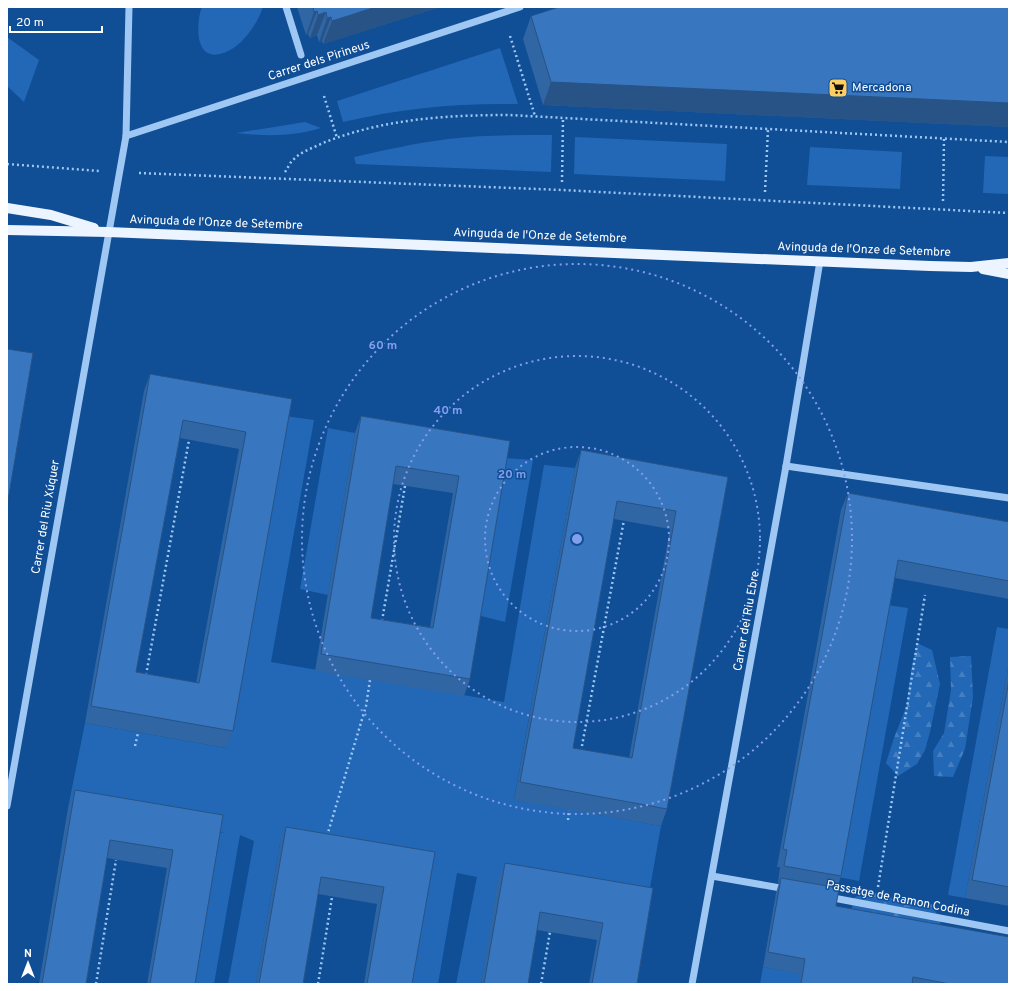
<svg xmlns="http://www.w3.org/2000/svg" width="1016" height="991" font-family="Overpass,sans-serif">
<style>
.green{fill:#2268b6}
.forest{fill:url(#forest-firs)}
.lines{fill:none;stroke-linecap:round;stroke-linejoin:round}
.path{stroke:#9fc7f4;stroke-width:2.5;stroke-dasharray:2 3;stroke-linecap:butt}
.minor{stroke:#9fc7f4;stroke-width:7}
.major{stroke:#ecf4ff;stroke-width:10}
.wall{fill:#3066a4;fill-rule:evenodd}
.shaded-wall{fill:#275386}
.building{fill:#3877bf;stroke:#275386;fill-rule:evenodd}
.ring{fill:none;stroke:#839eea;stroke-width:2;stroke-dasharray:2 4}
.labels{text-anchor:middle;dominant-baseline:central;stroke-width:3;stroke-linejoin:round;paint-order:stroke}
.street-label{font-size:12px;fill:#fff;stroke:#104e96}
.poi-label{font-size:12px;fill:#fff;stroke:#104e96;text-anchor:start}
.centre{fill:#839eea;stroke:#104e96;stroke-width:2}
.ring-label{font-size:12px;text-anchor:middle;font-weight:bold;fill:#839eea;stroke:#104e96;stroke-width:3;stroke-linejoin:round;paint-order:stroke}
</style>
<defs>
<pattern id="forest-firs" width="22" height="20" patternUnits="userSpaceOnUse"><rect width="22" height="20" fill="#2268b6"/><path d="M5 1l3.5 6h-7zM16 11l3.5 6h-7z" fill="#437fc1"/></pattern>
</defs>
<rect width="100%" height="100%" fill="#104e96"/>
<g class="green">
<path d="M202 7H263C257 25 240 50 220 54 194 60 196 22 202 7Z"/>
<path d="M7 37 39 60 24 102 7 86Z"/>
<path d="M500 48 518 104C458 103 402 108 343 122L337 101Z"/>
<path d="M305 122 321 128C293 137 264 136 236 133Z"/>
<path d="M552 135 551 172 356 164 354 157C385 150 416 143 448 139 483 135 518 135 552 135Z"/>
<path d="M575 137 727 144 725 181 574 174Z"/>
<path d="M810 147 902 152 900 189 807 185Z"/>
<path d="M985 156 1009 157V194L983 193Z"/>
<path d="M285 416 314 420 271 662 504 702 544 465 575 468 514 799 661 826 647 905 499 880 481 984H456L477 877 457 873 438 984H409L428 869 280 844 256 984H228L254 841 240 835 214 984H192L217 833H225L68 808 85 723 226 748Z"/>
<path d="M328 428 355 433 328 595 300 589Z"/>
<path d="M504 458 533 460 505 622 477 615Z"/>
<path d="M887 605 908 608 859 881 838 877Z"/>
<path d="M997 627 1009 629V664L965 898 948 895Z"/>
<path d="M763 967 858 984H760Z"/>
</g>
<g class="forest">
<path d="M917 643 932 650 940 684 930 732 925 750 917 764 898 776 886 763 894 738 907 705 911 671Z"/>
<path d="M971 656 973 697 965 749 953 777 934 776 933 751 944 733 951 690 950 657Z"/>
<path d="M867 891 892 898 932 904 941 923 928 928 850 917 854 898Z"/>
</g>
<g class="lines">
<g class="path">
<path d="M510 36 535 116"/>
<path d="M324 96 337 138"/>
<path d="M7 164 100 171"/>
<path d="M285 172C288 168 290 162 294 159 302 151 313 148 323 143 382 119 446 115 509 115L1009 142"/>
<path d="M139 173 562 190 1009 213"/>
<path d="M562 182 563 118"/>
<path d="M765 192 768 129"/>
<path d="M943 201 944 139"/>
<path d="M382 621 405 486"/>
<path d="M146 675 189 440"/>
<path d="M135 746 138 733"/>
<path d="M581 751 624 520"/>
<path d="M568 820 569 810"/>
<path d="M327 836 366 706 370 680"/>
<path d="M878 887 925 595"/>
<path d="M96 984 116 860"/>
<path d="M318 984 332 897"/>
<path d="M541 984 550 932"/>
</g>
<g class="minor">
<path d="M286 7 301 55"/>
<path d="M126 136 520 7"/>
<path d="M786 466 1009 498"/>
<path d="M7 806 126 136 129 7"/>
<path d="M712 876 786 889"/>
<path d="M828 897 1009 931"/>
<path d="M692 984 786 466 820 261"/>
</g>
<g class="major">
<path d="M7 208 51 215 94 228"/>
<path d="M7 230 108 232 930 266 971 267 1009 263"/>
<path d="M983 269 1009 274"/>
</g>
</g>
<g class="wall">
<path d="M297 7H440L323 44 322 41 319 42 317 35 310 38 308 34 306 35Z"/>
<path d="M1009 7V127L543 105 523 39 531 16Z"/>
<path d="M150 374 292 399 233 731 226 748 85 723 144 391ZM180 438 239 449 196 683 136 672Z"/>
<path d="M361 416 510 441 470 679 464 696 315 671 355 433ZM393 484 453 493 430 627 371 618Z"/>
<path d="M581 450 728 477 667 809 661 826 514 800 575 468ZM614 519 670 529 629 758 573 748Z"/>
<path d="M848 493 1009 522V599L895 578 841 876 837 888 836 906 1009 984H798L800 974 763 967 776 893 779 883H778L780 867H777L841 510Z"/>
<path d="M1009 664V906L965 898Z"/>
<path d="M75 790 223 815 195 984H147L167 868 107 858 86 984H39L68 808Z"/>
<path d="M286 827 435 852 412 984H364L377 904 318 894 303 984H256L280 844Z"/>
<path d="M505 863 653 888 637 984H589L597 940 537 930 528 984H481L498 880Z"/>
</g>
<g class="shaded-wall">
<path d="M376 7H440L323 44 332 21Z"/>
<path d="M317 11 308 34 306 35 314 12Z"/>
<path d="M326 12 317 35 310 38 318 15Z"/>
<path d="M331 17 322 41 319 42 327 18Z"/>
<path d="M551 82 1009 103V127L543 105Z"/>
</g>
<g class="building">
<path d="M313 7H376L332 21 331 17 327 18 326 12 318 15 317 11 314 12Z"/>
<path d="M559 7H1009V103L551 82 531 16Z"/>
<path d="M7 349 33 353 7 506Z"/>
<path d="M150 374 292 399 233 731 91 706ZM183 420 246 432 199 683 136 672Z"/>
<path d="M361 416 510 441 470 679 321 654ZM396 466 459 476 433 628 371 618Z"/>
<path d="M581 450 728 477 667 809 520 782ZM617 501 676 511 632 758 573 748Z"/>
<path d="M848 493 1009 522V581L898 560 841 876 784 866 787 850 783 849Z"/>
<path d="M1009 680V887L972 880Z"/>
<path d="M75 790 223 815 195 984H150L173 850 110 840 86 984H42Z"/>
<path d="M286 827 435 852 412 984H367L384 887 321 877 303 984H259Z"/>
<path d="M505 863 653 888 637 984H592L603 923 540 912 528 984H484Z"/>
<path d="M781 878 839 888 836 906 1009 937V984H950L913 977 912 984H801L805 959 768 952Z"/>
</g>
<g class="ring">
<circle cx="577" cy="539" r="92"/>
<circle cx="577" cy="539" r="183"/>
<circle cx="577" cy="539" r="275"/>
</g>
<defs>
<symbol id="supermarket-square" viewBox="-11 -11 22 22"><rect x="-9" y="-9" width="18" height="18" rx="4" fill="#ffce62" stroke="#104e96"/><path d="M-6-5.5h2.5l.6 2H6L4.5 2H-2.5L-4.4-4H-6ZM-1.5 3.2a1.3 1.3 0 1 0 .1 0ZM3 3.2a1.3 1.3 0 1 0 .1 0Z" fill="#111"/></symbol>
</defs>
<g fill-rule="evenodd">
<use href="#supermarket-square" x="827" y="77" width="22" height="22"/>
</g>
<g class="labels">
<g class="street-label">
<text transform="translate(319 61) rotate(-18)">Carrer dels Pirineus</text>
<text transform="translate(216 223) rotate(2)">Avinguda de l'Onze de Setembre</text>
<text transform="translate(540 236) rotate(2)">Avinguda de l'Onze de Setembre</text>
<text transform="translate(864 250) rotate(2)">Avinguda de l'Onze de Setembre</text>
<text transform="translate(46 517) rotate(-80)">Carrer del Riu Xúquer</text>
<text transform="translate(747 621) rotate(-80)">Carrer del Riu Ebre</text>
<text transform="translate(898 899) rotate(11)">Passatge de Ramon Codina</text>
</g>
<g class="poi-label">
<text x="852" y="88">Mercadona</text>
</g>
</g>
<circle cx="577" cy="539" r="6" class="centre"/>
<g class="ring-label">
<text x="383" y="349">60 m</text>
<text x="448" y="414">40 m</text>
<text x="512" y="478">20 m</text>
</g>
<rect width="1016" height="991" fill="none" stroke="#ffffff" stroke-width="16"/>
<g transform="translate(28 963)" stroke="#104e96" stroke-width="3" paint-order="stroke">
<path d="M0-3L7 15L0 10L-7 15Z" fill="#ffffff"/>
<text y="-6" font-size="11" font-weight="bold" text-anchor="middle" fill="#ffffff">N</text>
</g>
<path d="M10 26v6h92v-6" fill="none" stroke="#ffffff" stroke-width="2"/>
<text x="16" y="26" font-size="12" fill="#ffffff" stroke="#104e96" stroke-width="3" paint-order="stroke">20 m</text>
</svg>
